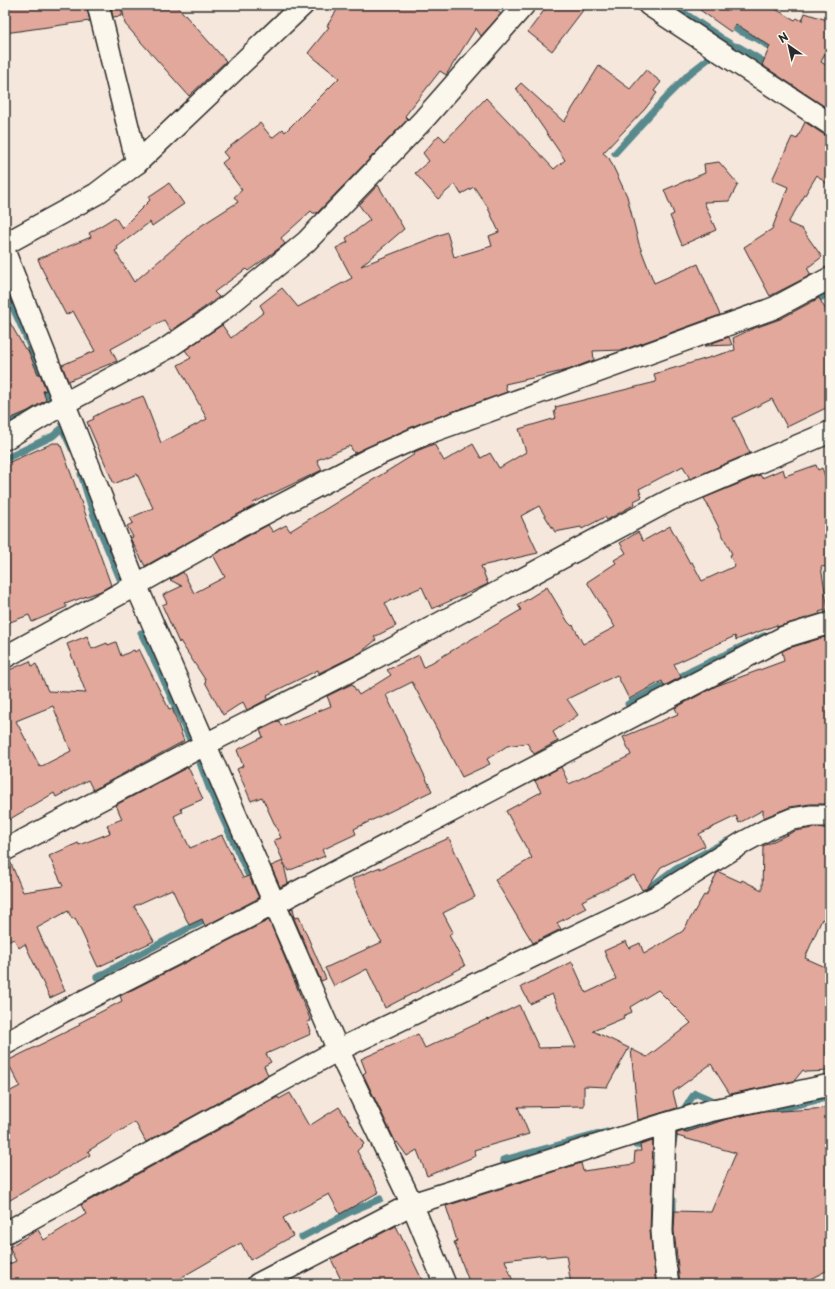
<svg xmlns="http://www.w3.org/2000/svg" width="835" height="1289" font-family="'Playpen Sans',sans-serif">
<style>
.lines{fill:none;stroke-linecap:round;stroke-linejoin:round}
.stream{stroke:#598a8d;stroke-width:7}
.building{fill:#e1a89b;stroke:#2b2b2b;fill-rule:evenodd}
.street-casing{stroke:#2b2b2b;stroke-width:24}
.street{stroke:#fbf7ec;stroke-width:21}
</style>
<rect width="100%" height="100%" fill="#f6e7dc"/>
<filter id="ink" filterUnits="userSpaceOnUse"><feTurbulence type="fractalNoise" baseFrequency=".025" numOctaves="2"/><feDisplacementMap in="SourceGraphic" scale="8" xChannelSelector="R" yChannelSelector="G"/><feConvolveMatrix kernelMatrix="1 2 1 2 8 2 1 2 1" color-interpolation-filters="sRGB"/></filter>
<g filter="url(#ink)">
<g class="lines">
<g class="stream">
<path d="M672 5 720 37"/>
<path d="M727 22 742 32 758 39 777 52"/>
<path d="M615 153 668 95 690 73 716 53 724 40 734 46 739 47 771 66"/>
<path d="M7 294 30 346 49 399V402L44 406"/>
<path d="M817 300 830 292"/>
<path d="M5 423 34 411"/>
<path d="M5 459 53 436 62 428 72 449"/>
<path d="M81 474 94 516 123 586"/>
<path d="M141 633 161 674 191 742"/>
<path d="M828 636H830"/>
<path d="M628 704 691 671 764 636"/>
<path d="M200 763 210 790 253 885"/>
<path d="M650 887 676 868 727 841"/>
<path d="M97 977 191 927 210 918"/>
<path d="M770 1111 830 1097"/>
<path d="M681 1113 695 1093 718 1103"/>
<path d="M673 1143 675 1134 708 1122 758 1113"/>
<path d="M636 1145 656 1141"/>
<path d="M503 1160 607 1132"/>
<path d="M673 1200V1223"/>
<path d="M302 1237 354 1210 380 1199"/>
</g>
</g>
<g class="building">
<path d="M5 5H86L90 21 5 33Z"/>
<path d="M110 5H176L226 61 189 96 125 24 122 7V16L113 17Z"/>
<path d="M340 5H492L491 6 501 14 481 36 476 28 446 75 440 71 405 116 408 119 317 213H313L311 211 281 238 285 244 248 271 246 269 214 292 219 297 171 331 164 320 111 349 117 361 68 381 62 365 95 351 73 311 66 315 42 269 38 259 91 237 89 233 115 217 122 228 150 200 148 197 169 183 184 204 152 226 150 222 117 247 118 249 115 251 134 282 199 227 238 202 234 197 242 190 222 163 228 158 223 152 260 123 272 138 283 129 285 132 339 78 308 53 329 27 327 26Z"/>
<path d="M548 5H587L552 51 528 32Z"/>
<path d="M693 5H768L795 20 797 18 802 21 805 13 830 21V43L821 62 829 67 830 65V110L762 65 770 46 736 24 731 32Z"/>
<path d="M599 66 630 89 646 70 661 82 654 91 657 93 645 109 603 153 609 158 627 196 639 244 654 283 698 264 720 315 623 350 593 351 594 360 568 370 505 384 507 392 421 423 354 453 350 446 317 460 322 470 253 503 255 505 145 566 130 538 133 537 127 526 133 523 130 518 153 508 137 474 114 484 87 422 94 419 93 417 108 409 143 396 161 443 207 419 178 365 191 358 185 350 222 325 231 338 264 312 260 305 282 288 298 307 352 278 336 248 348 242 346 238 370 220 359 205 378 185 404 229 361 266 447 232 454 257 492 246 489 236 499 232 487 206 474 187 461 194 455 184 438 199 415 173 429 161 423 153 439 135 445 141 486 98 554 169 565 160 516 88 521 83 564 122Z"/>
<path d="M805 122 823 134 830 136V187L817 175 788 223 802 229 822 257 807 268 811 275 770 296 744 247 772 229 788 187 772 180 792 137 797 139Z"/>
<path d="M719 162 738 184 729 201 704 202 716 230 682 245 670 216 674 214 664 190 705 173 704 164Z"/>
<path d="M819 298 830 317V406L787 427 772 399 733 418 750 453 690 479 683 466 639 489 642 497 634 501 635 504 607 520 605 517 582 529 581 527 555 532 539 506 521 516 538 553 481 566 488 584 432 609 422 587 385 603 396 626 374 637 376 640 360 653 319 673 318 670 267 695 268 699 247 710 243 702 223 715 205 682 206 681 180 641 179 643 162 605 167 603 163 595 182 586 170 580 183 572 194 593 225 577 213 555 268 525 273 532 286 525 290 531 415 454 414 452 434 444 444 461 473 444 481 458 490 453 499 468 526 452 519 429 556 418 554 411 556 410 555 407 656 382 654 374 735 350 733 338 752 329 780 319Z"/>
<path d="M5 314 25 349 27 348 38 374H40L46 390 43 391 46 400 28 411 5 421Z"/>
<path d="M729 337 732 345 704 346Z"/>
<path d="M53 443H60L111 585 101 591 65 604 67 607 32 622 29 615 5 624V464Z"/>
<path d="M816 465 818 470 822 468 830 489V566L821 567 828 609 819 612 820 614 777 627V625L736 640 735 636 674 664 681 677 664 686 662 681 629 699 617 675 567 699 578 715 553 732 558 741 534 754 527 743 507 746 487 759 490 764 462 777 412 682 386 695 432 791 354 829 356 834 322 850 325 856 288 871 283 861 288 883 280 887 271 866 283 861 274 840 281 838 262 797 251 801 237 769 243 766 237 750 263 737 260 730 279 721 281 726 331 706 327 696 352 684 359 695 391 675 387 670 419 655 424 667 521 610 518 605 547 587 568 622 572 626 573 625 583 644 615 627 587 582 616 563 614 560 626 553 620 543 638 532 643 541 670 526 690 563 692 562 702 581 735 566 730 555 732 554 704 498 760 475 762 478 783 469 785 476Z"/>
<path d="M87 636 92 649 107 643 108 645 116 642 121 656 134 650 135 652 139 649 169 709 172 708 184 741 93 790 88 780 56 797 54 793 5 822V691L12 688 7 677 10 676 7 671 30 661 32 666 36 664 48 691 86 693 67 644ZM53 706 71 751 40 767 16 721Z"/>
<path d="M825 637 828 651H826L830 672V804H810L790 807 763 818V810L739 823 736 816 699 834 705 846 661 867 647 888 642 890 634 875 582 901 586 908 557 923 561 929 533 943 495 880 532 858 506 811 541 792 535 781 561 767 569 784 597 771V772L631 755 623 737 678 714 675 708 716 686 784 661 782 651 789 648Z"/>
<path d="M188 767 203 799 180 809 182 812 174 816 190 848 222 835 243 878 249 876 259 898 205 926 202 919 189 925 172 889 134 906 154 941 98 967 75 918 72 919 68 911 37 928 65 991 50 998 25 944 19 948 14 939 5 943V862L10 861 23 892 63 886 49 856 78 843 79 845 110 833 107 825 122 819 116 805Z"/>
<path d="M813 828H830V923L822 919 805 958 830 969V1071L806 1072 803 1070 794 1081 730 1094 711 1064 673 1092 677 1108 638 1120 631 1049 647 1057 691 1023 658 990 630 1007 632 1012 623 1016 624 1018 593 1031 629 1048 607 1087 584 1086V1106L518 1107 529 1134 474 1150 476 1156 427 1176 417 1150 407 1156 397 1142 396 1143 363 1074 366 1072 361 1059 418 1034 425 1048 487 1019 488 1020 519 1005 539 1048 576 1047 552 994 530 1004 521 987 572 962 586 993 616 979 604 951 626 941 629 948 640 943 644 954 683 931 704 895 706 896 717 873 719 872 741 882 742 880 762 890 763 846 795 831Z"/>
<path d="M449 838 475 897 443 913 453 932 449 935 465 966 385 1008 367 969 334 986 325 968 382 942 374 930 352 879 380 867V869Z"/>
<path d="M293 908 295 918 299 917 326 979 321 981 290 909Z"/>
<path d="M269 920 311 1021 307 1022 311 1031 310 1032 311 1034 266 1054 271 1062 264 1066 268 1075 146 1142 135 1122 88 1151 90 1155 49 1178V1177L5 1203V1094L20 1086 7 1061 80 1025 79 1023 122 1001 120 996Z"/>
<path d="M290 1093 309 1126 339 1107 364 1144 357 1151 379 1192 340 1214 329 1194 283 1218 293 1236 250 1260 241 1243 170 1284H5V1266L16 1261 9 1247 38 1230 44 1240 86 1214 81 1205 278 1097 279 1099Z"/>
<path d="M830 1108V1269L800 1284H680L674 1231 675 1211 711 1212 736 1153 677 1136V1133L684 1131V1133L727 1119 764 1111V1112Z"/>
<path d="M653 1141 650 1231 656 1284H571L566 1255 546 1257 545 1255 505 1260 514 1284H470L454 1242 457 1241 446 1206 581 1163 583 1171 634 1164 635 1151H641L640 1145Z"/>
<path d="M396 1226 424 1284H343L331 1259Z"/>
</g>
<g class="lines">
<defs>
<g id="street">
<path d="M98 5 137 163"/>
<path d="M649 5 830 124"/>
<path d="M5 244 96 194 137 163 303 5"/>
<path d="M5 253 136 585 338 1050 412 1204 445 1284"/>
<path d="M5 439 65 403 166 349 220 312 306 242 424 119 524 5"/>
<path d="M5 657 136 585 237 528 373 457 425 434 774 308 830 278"/>
<path d="M5 850 206 744 360 666 670 500 830 432"/>
<path d="M5 1044 62 1012 274 904 784 637 830 623"/>
<path d="M665 1124 662 1231 664 1256 668 1284"/>
<path d="M5 1233 338 1050 656 897 744 842 770 828 792 819 812 816H830"/>
<path d="M258 1284 412 1204 665 1124 709 1111 830 1085"/>
</g>
</defs>
<use href="#street" class="street-casing"/>
<use href="#street" class="street"/>
</g>
</g>
<rect width="835" height="1289" fill="none" stroke="#fbf7ec" stroke-width="20"/>
<rect x="10" y="10" width="815" height="1269" fill="none" stroke="#2b2b2b" stroke-width="1.5" filter="url(#ink)"/>
<g transform="translate(789 46) rotate(326)" stroke="#fbf7ec" stroke-width="3" paint-order="stroke">
<path d="M0-3L7 15L0 10L-7 15Z" fill="#2b2b2b"/>
<text y="-6" font-size="11" font-weight="bold" text-anchor="middle" fill="#2b2b2b">N</text>
</g>
</svg>
